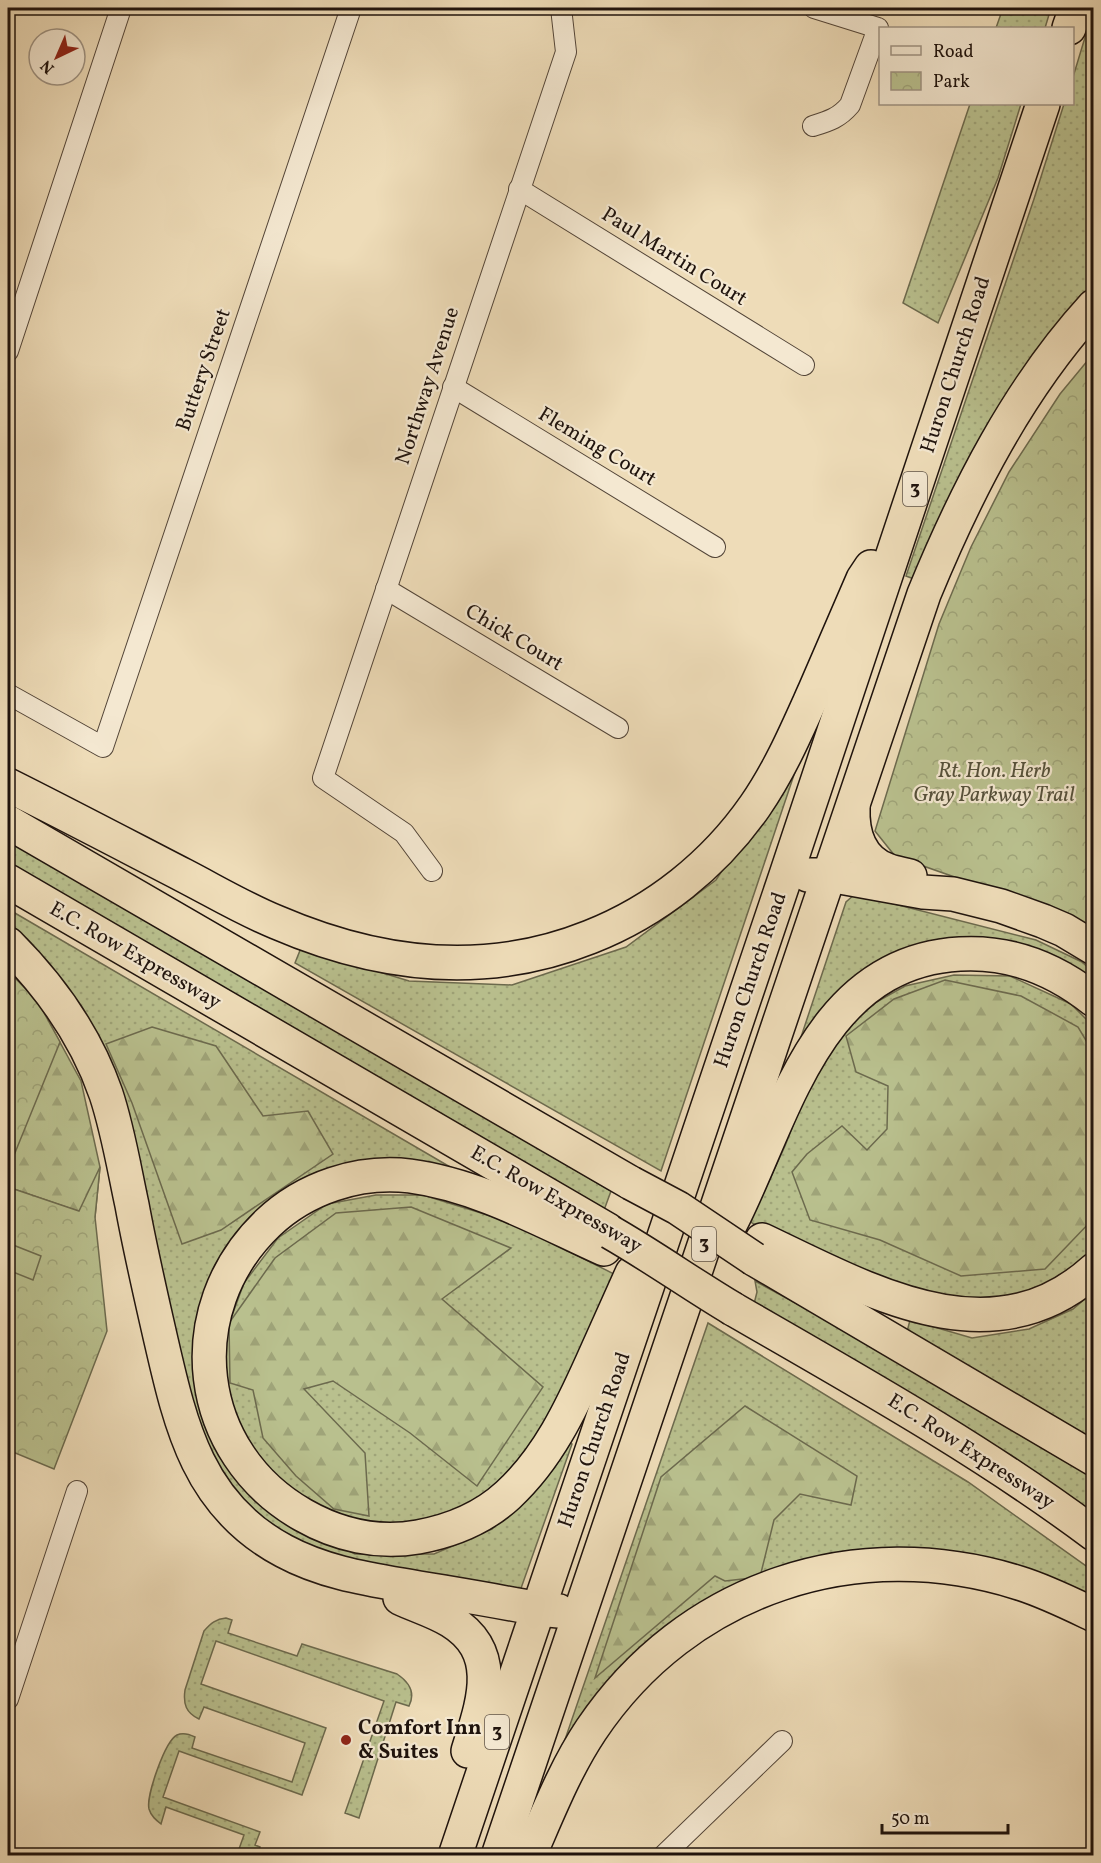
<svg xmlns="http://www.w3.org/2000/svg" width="1101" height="1863" font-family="Vollkorn,serif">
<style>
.grass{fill:url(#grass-dots);stroke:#6c6a4e;stroke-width:1.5}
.forest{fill:url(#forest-firs);stroke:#6c6a4e;stroke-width:1.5}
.park{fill:url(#park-crowns);stroke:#6c6a4e;stroke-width:1.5}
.garden{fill:#b9c08e;stroke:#6c6a4e;stroke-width:1.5}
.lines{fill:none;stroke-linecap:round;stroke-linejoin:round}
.street-casing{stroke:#534538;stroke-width:22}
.highway-casing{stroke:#1f130d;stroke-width:36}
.street{stroke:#f4e8d1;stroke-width:20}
.highway{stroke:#eedcb8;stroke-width:33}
.highway-bridge-casing{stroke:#1f130d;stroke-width:36;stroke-linecap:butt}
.highway-bridge{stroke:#eedcb8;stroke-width:33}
.poi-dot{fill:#8f2418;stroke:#f4e8d1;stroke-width:2}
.labels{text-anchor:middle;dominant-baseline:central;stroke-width:4.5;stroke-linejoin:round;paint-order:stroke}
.shield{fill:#f4e8d1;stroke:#5f5348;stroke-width:1.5}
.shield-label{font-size:20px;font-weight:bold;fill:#1f130d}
.street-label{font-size:21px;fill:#1f130d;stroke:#f4e8d1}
.park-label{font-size:21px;font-style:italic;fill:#55503a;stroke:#f4e8d1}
.poi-label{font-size:21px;font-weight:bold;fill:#1f130d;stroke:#f4e8d1;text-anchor:start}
</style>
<defs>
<pattern id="grass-dots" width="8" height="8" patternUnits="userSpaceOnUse" patternTransform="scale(1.5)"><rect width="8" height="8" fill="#b9c08e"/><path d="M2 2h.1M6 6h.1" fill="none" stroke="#9fa479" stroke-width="1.8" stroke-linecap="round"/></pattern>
<pattern id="forest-firs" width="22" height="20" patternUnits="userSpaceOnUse" patternTransform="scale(1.5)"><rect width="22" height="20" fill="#b9c08e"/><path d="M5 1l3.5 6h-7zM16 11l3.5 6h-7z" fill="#9fa479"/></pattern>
<pattern id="park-crowns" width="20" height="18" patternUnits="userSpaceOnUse" patternTransform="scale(1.5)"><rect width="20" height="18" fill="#b9c08e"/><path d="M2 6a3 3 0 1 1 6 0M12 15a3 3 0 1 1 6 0" fill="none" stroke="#9fa479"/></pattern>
</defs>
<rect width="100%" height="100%" fill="#eedcb8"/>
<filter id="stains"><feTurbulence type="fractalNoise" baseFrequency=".00333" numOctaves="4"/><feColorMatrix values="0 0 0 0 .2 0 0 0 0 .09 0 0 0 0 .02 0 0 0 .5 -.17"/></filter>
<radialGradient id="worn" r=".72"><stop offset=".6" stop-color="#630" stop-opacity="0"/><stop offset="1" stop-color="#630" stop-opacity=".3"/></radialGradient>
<g class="grass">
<path d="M1003 8H1002H1051L1045 28H996Z"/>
<path d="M1093 11V286L1074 306 914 579 906 576 1034 199 1064 104H1072L1073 77Z"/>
<path d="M970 104H1021L998 178 938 323 903 303Z"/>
<path d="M803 748 661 1171 295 963 301 948 409 981 512 985 626 947 716 880Z"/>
<path d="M8 840 150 921 611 1191 603 1213 8 872Z"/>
<path d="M855 894 1036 940 1082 962 1093 972V989L967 942 796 1052 846 902Z"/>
<path d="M8 909 457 1171 270 1209 200 1377 292 1524 355 1554H434L492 1529 544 1478 568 1441 572 1444 519 1594 352 1568 285 1544 217 1474 191 1421 122 1107 8 935Z"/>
<path d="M954 975 1010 976 1071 1004 1093 1026V1255L1053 1288 1004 1304H943L870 1280 750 1222 785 1146 815 1070 855 1014 905 986Z"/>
<path d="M376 1195H423L510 1222 614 1274 551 1418 506 1487 446 1522 344 1525 260 1470 223 1383V1340L244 1283 278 1238 327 1204Z"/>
<path d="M755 1281 886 1352 1093 1475V1520L754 1304 757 1292Z"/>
<path d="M1093 1292V1441L907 1332 910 1320 972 1338 1029 1329 1073 1309Z"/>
<path d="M708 1323 968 1482 1093 1571V1607L988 1561 715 1605 547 1792Z"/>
<path d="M226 1618 232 1620 228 1633 297 1656 302 1644 397 1674C409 1682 416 1692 409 1706L396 1702 359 1818 345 1813 384 1701 216 1641 201 1684 326 1728 302 1795 179 1751 163 1797 260 1832 255 1845 260 1847 258 1855 239 1849 244 1835 166 1807 161 1824C156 1820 151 1816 149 1809 146 1796 165 1741 177 1735 183 1732 189 1734 195 1737L192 1748 292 1782 305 1743 204 1707 199 1719C186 1713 183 1704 185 1690L204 1631C211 1623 216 1619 226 1618Z"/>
</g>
<g class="forest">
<path d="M8 971 37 1000 81 1081 100 1167 95 1217 8 1187Z"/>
<path d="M945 980 1021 996 1078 1027 1093 1052V1219L1045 1269 961 1276 880 1240 810 1220 792 1172 807 1154 842 1126 867 1150 887 1129 888 1086 856 1072 846 1036 894 999Z"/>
<path d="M152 1027 216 1046 263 1116 308 1111 333 1154 221 1230 182 1244 132 1103 106 1044Z"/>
<path d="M411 1207 511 1248 442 1299 543 1387 477 1486 410 1433 333 1381 304 1389 365 1453 369 1516 334 1509 296 1476 263 1438 253 1390 230 1383 229 1323 275 1258 336 1213Z"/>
<path d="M745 1406 857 1476 851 1505 800 1494 774 1520 760 1577 725 1581 715 1576 595 1678 661 1477Z"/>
</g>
<g class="park">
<path d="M1093 354V936L1031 904 895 856 875 831 939 624 971 547 1009 472 1060 394Z"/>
<path d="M8 971 37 1000 60 1042 8 1170Z"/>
<path d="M100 1167 95 1217 107 1331 54 1469 8 1450V1187L79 1211Z"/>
</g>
<path class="garden" d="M8 1243 41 1256 33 1280 8 1270Z"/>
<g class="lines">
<defs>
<g id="street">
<path d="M813 126C829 121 839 118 850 105L878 28 814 8"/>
<path d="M519 189 804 365"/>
<path d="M8 351 121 8"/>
<path d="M453 387 715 547"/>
<path d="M386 589 618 728"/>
<path d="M8 694 103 747 351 8"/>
<path d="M432 871 404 833 323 778 566 52 561 8"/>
<path d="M8 1699 77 1491"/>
<path d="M663 1856 782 1741"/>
</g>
<g id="highway">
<path d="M1069 28 1076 8"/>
<path d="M8 785C66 814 125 845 183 875 214 891 244 909 276 922 378 966 485 979 590 937 656 911 714 865 755 806 780 770 797 730 815 690 831 653 847 616 863 579L871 567"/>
<path d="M853 807C852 833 860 860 887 870 894 873 903 874 910 876"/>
<path d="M8 822 631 1183"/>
<path d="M808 875H829L923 892 953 894 1001 906 1043 921 1064 930 1094 948"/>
<path d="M8 881 608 1230"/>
<path d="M8 944C51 987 86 1036 106 1094 118 1130 124 1168 132 1205 140 1249 150 1292 160 1336 180 1423 197 1505 284 1551 321 1571 361 1578 402 1585 448 1593 493 1600 538 1609L559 1611"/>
<path d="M730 1225C784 1120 815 962 960 954 1010 951 1055 969 1094 1000"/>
<path d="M762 1240C866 1289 991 1363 1094 1270"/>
<path d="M604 1249C542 1221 478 1185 410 1176 358 1170 305 1188 268 1223 177 1310 194 1453 303 1515 338 1535 378 1544 418 1537 451 1531 483 1518 508 1495 548 1458 571 1409 593 1360 606 1331 619 1302 632 1273"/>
<path d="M754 1259 1094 1459"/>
<path d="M733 1309C856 1380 980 1449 1094 1534"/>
<path d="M400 1598C417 1606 435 1611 451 1621 503 1653 482 1705 468 1751"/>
<path d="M455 1856 786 875 1043 104"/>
<path d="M498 1856 924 594C966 492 1018 389 1094 306"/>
<path d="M529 1856C548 1813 565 1769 591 1730 687 1587 857 1532 1019 1583 1045 1591 1069 1603 1094 1615"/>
</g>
</defs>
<use href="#street" class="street-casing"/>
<use href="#highway" class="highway-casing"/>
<use href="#street" class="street"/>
<use href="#highway" class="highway"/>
<defs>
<g id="highway-bridge">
<path d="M631 1183 678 1208 754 1259"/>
<path d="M610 1232C652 1256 691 1284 733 1309"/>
</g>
</defs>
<use href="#highway-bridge" class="highway-bridge-casing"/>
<use href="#highway-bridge" class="highway-bridge"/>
</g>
<circle class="poi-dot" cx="346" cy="1740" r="6"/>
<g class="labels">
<g class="shield">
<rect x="903" y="472" width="24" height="34" rx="4.5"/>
<rect x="692" y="1227" width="24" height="34" rx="4.5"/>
<rect x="485" y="1715" width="24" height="34" rx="4.5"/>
</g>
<g class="shield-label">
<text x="915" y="489">3</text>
<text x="704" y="1244">3</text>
<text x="497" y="1732">3</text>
</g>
<g class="street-label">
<text transform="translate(674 257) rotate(32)">Paul Martin Court</text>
<text transform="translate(956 365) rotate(-72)">Huron Church Road</text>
<text transform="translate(204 370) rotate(-71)">Buttery Street</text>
<text transform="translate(428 386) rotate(-72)">Northway Avenue</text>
<text transform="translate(597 447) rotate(31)">Fleming Court</text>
<text transform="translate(514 638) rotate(31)">Chick Court</text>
<text transform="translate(135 956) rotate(30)">E.C. Row Expressway</text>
<text transform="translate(751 980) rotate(-71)">Huron Church Road</text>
<text transform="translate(556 1200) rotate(30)">E.C. Row Expressway</text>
<text transform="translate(595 1440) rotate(-71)">Huron Church Road</text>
<text transform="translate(971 1452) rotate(33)">E.C. Row Expressway</text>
</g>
<g class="park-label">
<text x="994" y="771">Rt. Hon. Herb<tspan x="994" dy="24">Gray Parkway Trail</tspan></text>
</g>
<g class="poi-label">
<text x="358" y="1728">Comfort Inn<tspan x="358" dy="24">&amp; Suites</tspan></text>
</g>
</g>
<rect width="1101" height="1863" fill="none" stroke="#eedcb8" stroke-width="30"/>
<rect x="9" y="9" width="1083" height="1845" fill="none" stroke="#1f130d" stroke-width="3"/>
<rect x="15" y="15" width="1071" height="1833" fill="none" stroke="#1f130d" stroke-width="1.5"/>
<rect x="879" y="27" width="195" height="78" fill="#f4e8d1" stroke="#9f9383" stroke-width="1.5"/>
<rect x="891" y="46" width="30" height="9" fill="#f4e8d1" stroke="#9f9383" stroke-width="1.5"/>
<text x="933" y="57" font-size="18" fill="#1f130d">Road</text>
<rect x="891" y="72" width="30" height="18" fill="url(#park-crowns)" stroke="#9f9383" stroke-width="1.5"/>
<text x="933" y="87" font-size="18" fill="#1f130d">Park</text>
<g transform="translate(57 57) rotate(224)"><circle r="28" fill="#f4e8d1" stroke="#9f9383" stroke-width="1.5"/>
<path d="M0-4.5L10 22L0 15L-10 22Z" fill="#8f2418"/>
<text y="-9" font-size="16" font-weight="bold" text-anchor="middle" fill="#1f130d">N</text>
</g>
<path d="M882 1824v9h126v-9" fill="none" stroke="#1f130d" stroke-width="3"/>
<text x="891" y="1824" font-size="18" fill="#1f130d" stroke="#f4e8d1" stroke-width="4.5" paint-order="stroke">50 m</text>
<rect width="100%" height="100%" filter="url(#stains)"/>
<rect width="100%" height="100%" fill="url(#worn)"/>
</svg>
